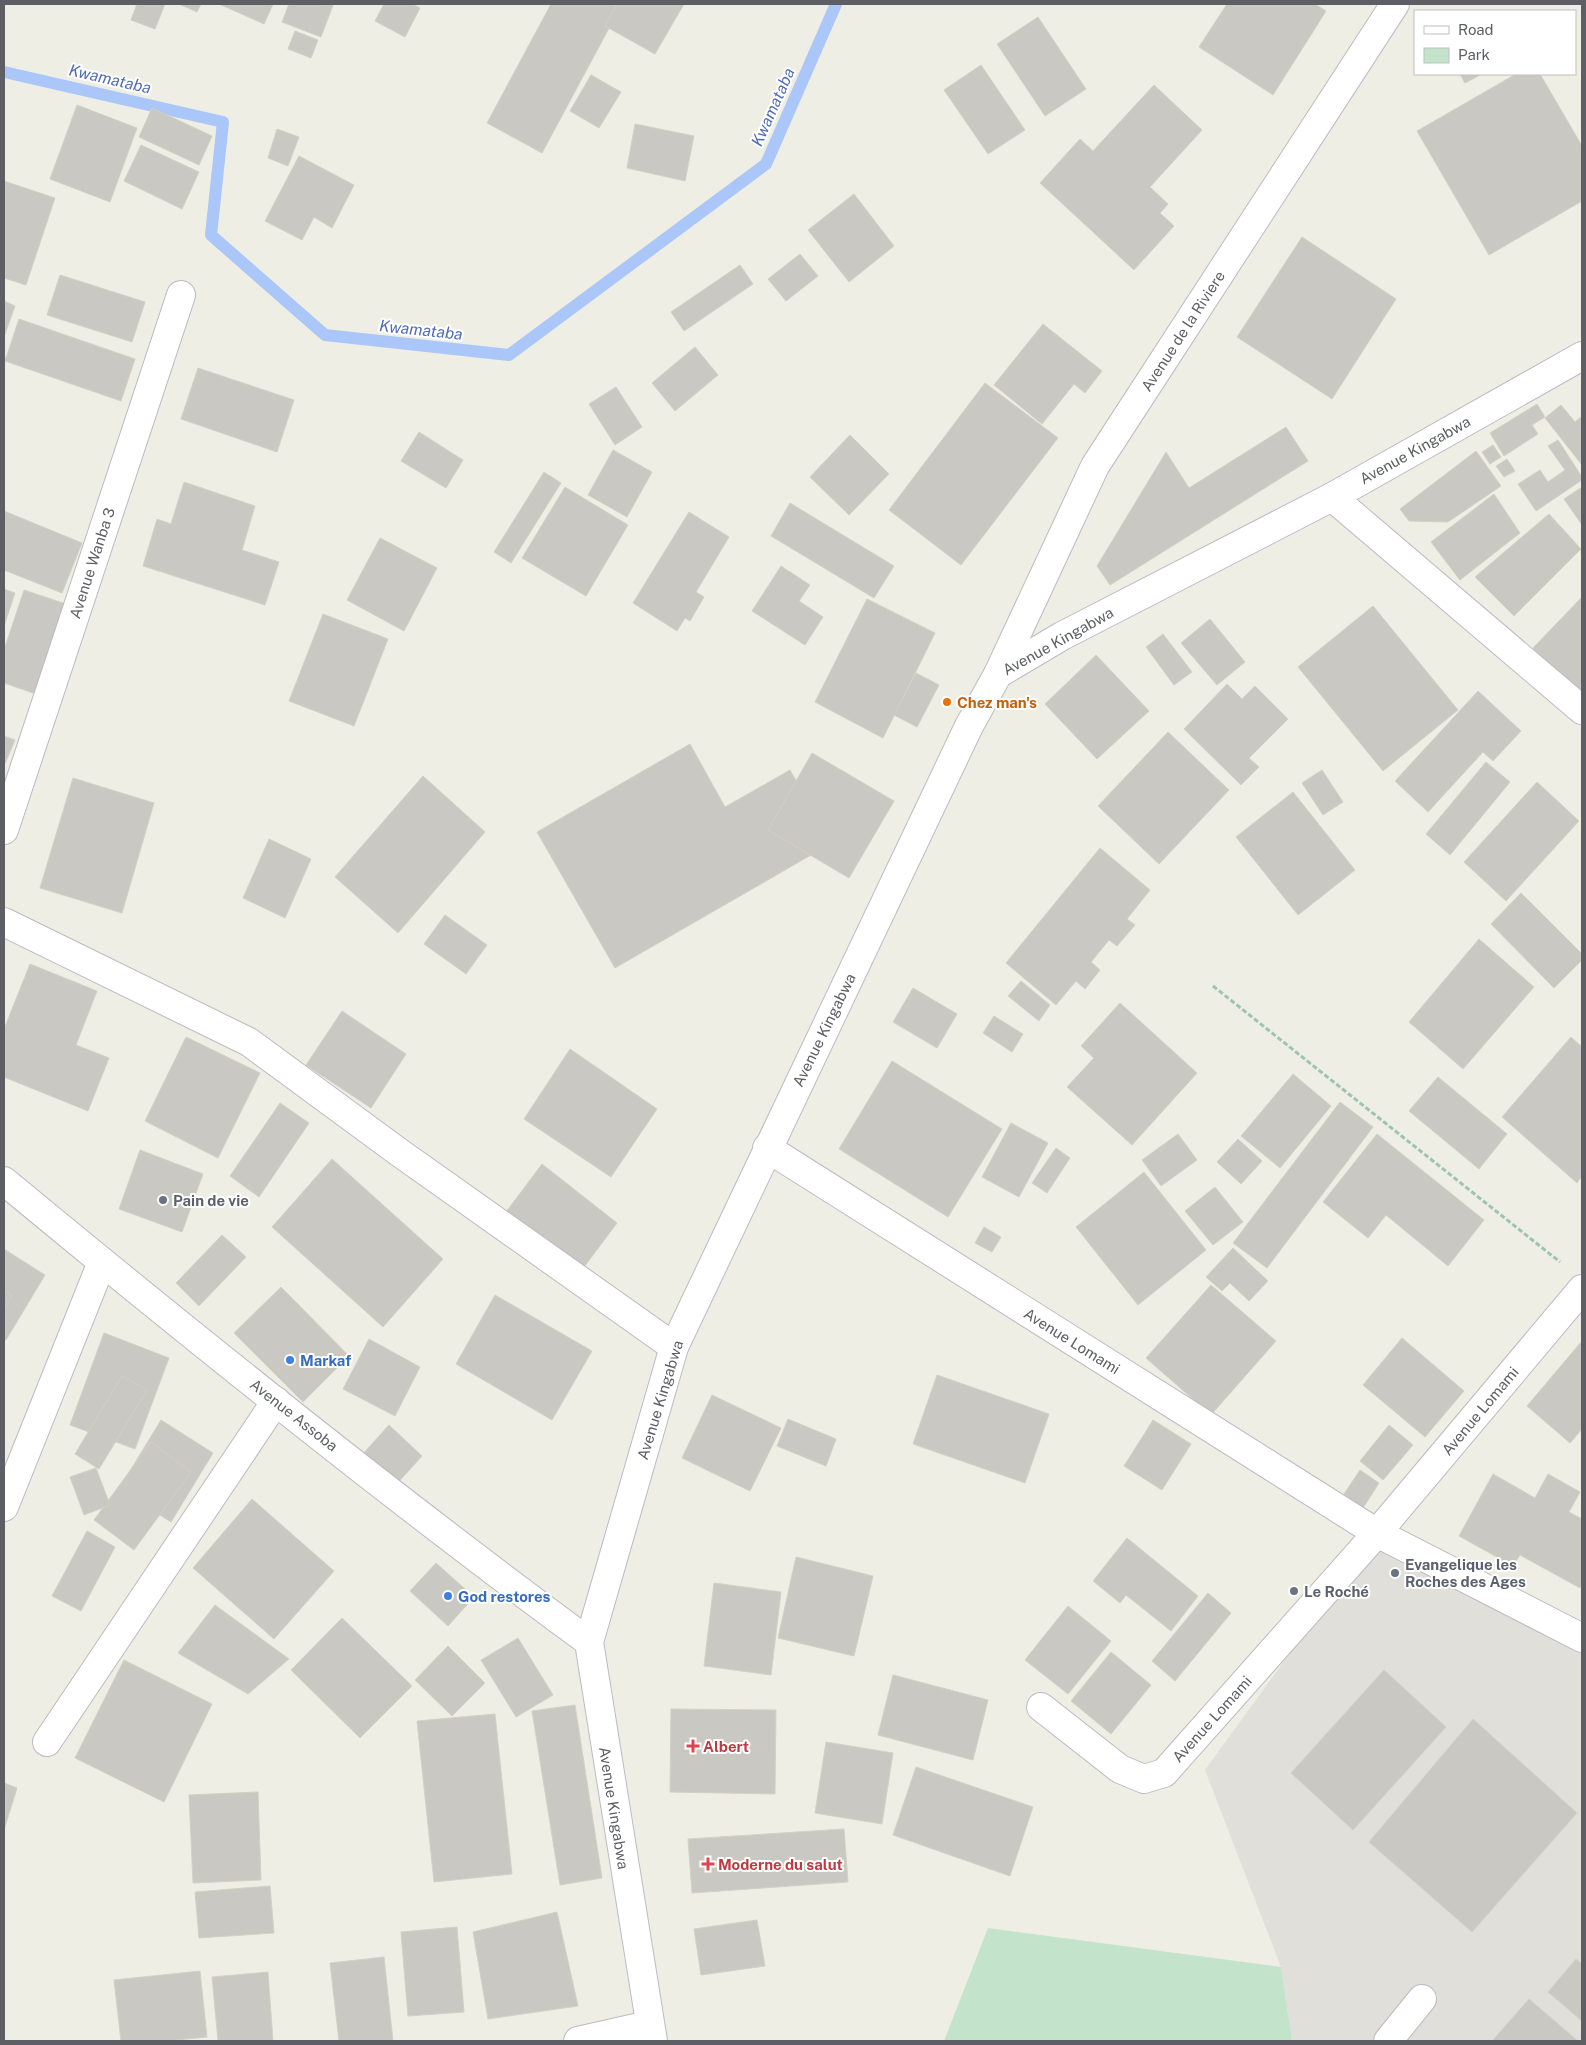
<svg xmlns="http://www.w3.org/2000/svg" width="1586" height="2045" font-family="'Public Sans',sans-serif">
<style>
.industrial{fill:#e0dfd9}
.green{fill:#c3e4ca}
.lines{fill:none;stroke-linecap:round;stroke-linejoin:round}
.stream{stroke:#abc6f8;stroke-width:12}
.building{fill:#cac8c2;stroke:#d2d1c4}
.street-casing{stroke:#babbc0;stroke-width:30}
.secondary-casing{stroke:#babcc2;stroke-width:30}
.path{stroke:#9ec4b1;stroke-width:3;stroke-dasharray:5 2.5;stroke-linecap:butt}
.street{stroke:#fff;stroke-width:28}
.secondary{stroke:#fff;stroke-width:28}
.food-dot{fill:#e8710a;stroke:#fff;stroke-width:2}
.worship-dot{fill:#6b7280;stroke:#fff;stroke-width:2}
.shop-dot{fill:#3f7fe0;stroke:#fff;stroke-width:2}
.health-dot{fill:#e0444e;stroke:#fff;stroke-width:2}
.labels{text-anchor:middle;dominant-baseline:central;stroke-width:4;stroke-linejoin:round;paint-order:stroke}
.street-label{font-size:15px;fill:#5d5f64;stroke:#fff}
.food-label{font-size:15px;font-weight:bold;fill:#c56008;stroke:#fff;text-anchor:start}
.worship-label{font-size:15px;font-weight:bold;fill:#5b616d;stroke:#fff;text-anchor:start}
.shop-label{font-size:15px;font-weight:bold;fill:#366cbe;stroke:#fff;text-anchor:start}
.health-label{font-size:15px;font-weight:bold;fill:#be3a42;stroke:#fff;text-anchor:start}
.water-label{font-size:16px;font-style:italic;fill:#4f6cba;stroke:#fff}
</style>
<rect width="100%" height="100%" fill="#eeeee5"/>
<path class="industrial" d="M1377 1533 1582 1654V2041H1292L1281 1967 1205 1770Z"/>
<path class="green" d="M988 1928 1281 1967 1292 2041H944Z"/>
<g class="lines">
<path class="stream" d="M4 72 223 122 211 235 325 335 509 355 766 164 836 4"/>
</g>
<g class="building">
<path d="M137 4H165L155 29 131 20Z"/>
<path d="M179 4H201L197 12Z"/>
<path d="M219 4H273L264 24Z"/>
<path d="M289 4 333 5 321 37 282 22Z"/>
<path d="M384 4H412L420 8 405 37 375 21Z"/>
<path d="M551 4H622L542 153 487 123Z"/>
<path d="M617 4H684L655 54 605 26Z"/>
<path d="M1227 4H1315L1326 11 1273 95 1199 47Z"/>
<path d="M1038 17 1086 89 1045 116 997 44Z"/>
<path d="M295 31 318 40 311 58 288 49Z"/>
<path d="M981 65 1025 130 988 154 944 90Z"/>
<path d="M1460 74H1482L1465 83Z"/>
<path d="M1516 74H1540L1582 146V201L1489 255 1417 131Z"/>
<path d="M591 75 621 92 599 128 570 111Z"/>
<path d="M1154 85 1202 130 1150 187 1168 204 1160 213 1174 226 1134 270 1040 183 1080 139 1093 151Z"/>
<path d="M77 105 137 128 110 202 50 179Z"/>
<path d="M152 108 212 136 199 165 139 137Z"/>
<path d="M635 124 694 136 685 181 627 168Z"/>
<path d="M277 129 299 137 288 166 268 158Z"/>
<path d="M141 145 199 172 182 209 124 181Z"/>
<path d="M299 156 354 185 332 228 314 217 302 240 265 221Z"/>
<path d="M4 181 55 198 26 285 4 278Z"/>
<path d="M854 194 894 246 849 282 808 230Z"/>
<path d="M1302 237 1396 299 1332 399 1237 337Z"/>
<path d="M800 254 818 276 786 301 768 279Z"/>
<path d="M740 265 753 284 684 331 671 312Z"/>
<path d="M60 275 145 302 132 342 47 315Z"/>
<path d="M4 301 15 306 4 337Z"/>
<path d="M19 319 135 359 121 401 5 361Z"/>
<path d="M1043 324 1102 371 1085 393 1074 384 1042 424 994 385Z"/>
<path d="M695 347 718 375 675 411 652 383Z"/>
<path d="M198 368 294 400 277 452 181 419Z"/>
<path d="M985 383 1058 438 961 565 889 510Z"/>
<path d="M616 387 642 427 615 445 589 404Z"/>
<path d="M1537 404 1545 417 1532 425 1538 434 1504 456 1490 433Z"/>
<path d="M1561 405 1575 422 1582 416V465L1545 418Z"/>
<path d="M1286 427 1308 461 1110 585 1097 566 1166 452 1189 488Z"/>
<path d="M419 432 463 460 446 488 401 461Z"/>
<path d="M850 435 889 474 849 515 810 477Z"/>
<path d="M1558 440 1582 477V480L1536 511 1518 484 1540 470 1548 482 1565 470 1548 446Z"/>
<path d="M1493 445 1501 457 1490 464 1482 452Z"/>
<path d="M613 450 652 472 627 517 588 495Z"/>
<path d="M1476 451 1501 486 1448 522 1409 521 1400 509Z"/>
<path d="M1507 459 1515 471 1504 477 1496 466Z"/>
<path d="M544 472 561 483 511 563 494 552Z"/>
<path d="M184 482 255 506 242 550 279 562 265 605 143 566 157 519 171 524Z"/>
<path d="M565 487 628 525 586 596 522 558Z"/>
<path d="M1582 487V525L1564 499Z"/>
<path d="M1494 494 1520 533 1460 580 1431 542Z"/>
<path d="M790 503 894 566 874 598 771 536Z"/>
<path d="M4 511 82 543 62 593 4 570Z"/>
<path d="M689 512 729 537 696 592 704 597 690 621 685 618 677 631 633 603Z"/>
<path d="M1549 514 1581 549 1514 616 1475 577Z"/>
<path d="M380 538 437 568 404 631 347 600Z"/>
<path d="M781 566 810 585 799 601 823 617 805 645 752 611Z"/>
<path d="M4 589 15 593 4 626Z"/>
<path d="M24 590 69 605 39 695 4 683V650Z"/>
<path d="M1582 597V695L1533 648Z"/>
<path d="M867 599 935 633 883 738 815 702Z"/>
<path d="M1373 606 1458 710 1383 771 1298 667Z"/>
<path d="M323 614 388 639 354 726 289 701Z"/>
<path d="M1210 619 1245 662 1217 685 1181 643Z"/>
<path d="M1163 634 1192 672 1174 685 1146 647Z"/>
<path d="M1096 655 1149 711 1097 759 1045 704Z"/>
<path d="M916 673 939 685 917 727 894 715Z"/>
<path d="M1227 684 1242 699 1255 686 1288 719 1249 758 1259 767 1241 785 1184 729Z"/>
<path d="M1478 691 1521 731 1493 761 1483 752 1428 812 1395 781Z"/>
<path d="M1168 732 1229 790 1159 864 1098 806Z"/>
<path d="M4 736 15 740 4 766Z"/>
<path d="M690 744 725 807 790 770 832 843 615 968 537 832Z"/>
<path d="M812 753 894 801 849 878 768 830Z"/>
<path d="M1486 762 1510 782 1450 855 1426 834Z"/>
<path d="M1322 770 1343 802 1323 815 1302 783Z"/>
<path d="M423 776 485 832 398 933 335 877Z"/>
<path d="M73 778 154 803 122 913 40 888Z"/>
<path d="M1537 782 1579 821 1506 901 1464 862Z"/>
<path d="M1293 792 1355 870 1298 915 1236 837Z"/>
<path d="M269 839 311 859 285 918 243 898Z"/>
<path d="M1100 848 1150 890 1127 919 1135 925 1117 946 1109 940 1091 962 1100 970 1085 989 1076 981 1056 1005 1006 963Z"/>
<path d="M1521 893 1582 954V960L1554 988 1491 924Z"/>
<path d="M445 915 487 945 466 974 424 944Z"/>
<path d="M1479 939 1534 987 1463 1069 1409 1022Z"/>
<path d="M30 964 97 991 76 1045 109 1058 88 1111 4 1077V1029Z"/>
<path d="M1021 981 1050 1005 1039 1021 1008 996Z"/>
<path d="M913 988 957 1014 937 1048 893 1022Z"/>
<path d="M1120 1003 1197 1073 1132 1145 1067 1087 1094 1058 1081 1046Z"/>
<path d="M342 1011 406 1054 371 1108 306 1065Z"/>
<path d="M994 1016 1023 1034 1012 1052 983 1033Z"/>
<path d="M186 1037 260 1073 218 1158 145 1121Z"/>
<path d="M1571 1037 1582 1047V1176L1577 1183 1502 1117Z"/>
<path d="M570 1049 657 1109 611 1177 524 1119Z"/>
<path d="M892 1061 1002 1129 948 1217 839 1149Z"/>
<path d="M1293 1074 1331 1106 1280 1168 1241 1136Z"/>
<path d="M1438 1077 1507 1134 1479 1169 1409 1111Z"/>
<path d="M1340 1102 1373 1127 1267 1268 1233 1243Z"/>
<path d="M280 1103 309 1123 259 1197 230 1176Z"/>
<path d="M1011 1123 1048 1143 1019 1197 982 1177Z"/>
<path d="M1178 1134 1197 1160 1161 1186 1142 1160Z"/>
<path d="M1377 1134 1484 1220 1448 1266 1386 1215 1368 1238 1323 1202Z"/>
<path d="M1238 1139 1262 1161 1241 1184 1217 1162Z"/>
<path d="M1056 1148 1070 1158 1047 1193 1032 1183Z"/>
<path d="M140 1150 203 1174 182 1232 119 1209Z"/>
<path d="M332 1159 443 1259 383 1327 272 1227Z"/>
<path d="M542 1164 617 1223 581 1271 506 1212Z"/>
<path d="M1144 1172 1206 1250 1138 1305 1076 1227Z"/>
<path d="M1215 1187 1243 1222 1213 1245 1185 1211Z"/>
<path d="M984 1227 1001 1237 992 1252 975 1243Z"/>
<path d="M222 1235 246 1257 199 1306 176 1283Z"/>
<path d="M1233 1248 1268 1281 1249 1301 1230 1283 1222 1291 1206 1277Z"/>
<path d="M4 1249 45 1275 6 1340 4 1339Z"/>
<path d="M1211 1285 1276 1341 1211 1415 1146 1358Z"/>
<path d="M281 1287 349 1356 303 1402 234 1333Z"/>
<path d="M4 1291 12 1295 4 1311Z"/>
<path d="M495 1295 592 1351 552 1420 456 1364Z"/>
<path d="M104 1333 169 1358 135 1449 70 1425Z"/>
<path d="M1402 1338 1464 1391 1425 1437 1363 1385Z"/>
<path d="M369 1339 420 1367 395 1416 343 1389Z"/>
<path d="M1582 1341V1429L1570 1443 1527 1406Z"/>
<path d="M937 1375 1049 1414 1025 1483 913 1444Z"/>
<path d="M122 1376 147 1390 99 1469 75 1454Z"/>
<path d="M712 1395 781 1428 750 1491 682 1458Z"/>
<path d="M788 1419 836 1439 826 1466 777 1446Z"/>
<path d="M161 1420 213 1453 171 1522 119 1489Z"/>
<path d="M1153 1420 1191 1444 1162 1490 1124 1466Z"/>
<path d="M389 1425 422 1456 394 1487 361 1456Z"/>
<path d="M1389 1425 1413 1445 1383 1480 1360 1461Z"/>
<path d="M151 1442 191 1472 134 1550 94 1520Z"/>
<path d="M96 1468 110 1505 84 1515 70 1477Z"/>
<path d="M1360 1470 1379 1483 1363 1508 1344 1494Z"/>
<path d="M1493 1474 1535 1498 1548 1474 1580 1492 1569 1512 1582 1519V1584L1580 1588 1520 1555 1513 1566 1459 1536Z"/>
<path d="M252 1499 334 1571 274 1639 193 1568Z"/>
<path d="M87 1531 115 1547 81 1611 52 1596Z"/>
<path d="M1127 1538 1198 1596 1171 1631 1126 1595 1120 1603 1093 1581Z"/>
<path d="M796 1557 873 1576 854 1656 778 1638Z"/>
<path d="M436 1563 474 1597 448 1626 410 1591Z"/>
<path d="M714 1583 781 1592 771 1675 704 1666Z"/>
<path d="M1208 1593 1231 1613 1175 1681 1152 1661Z"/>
<path d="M215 1605 289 1659 248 1694 178 1653Z"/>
<path d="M1068 1606 1111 1641 1068 1694 1025 1660Z"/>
<path d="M342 1618 412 1686 360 1738 291 1670Z"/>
<path d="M518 1638 553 1695 516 1717 481 1660Z"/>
<path d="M448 1646 485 1683 452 1716 415 1680Z"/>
<path d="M1111 1652 1151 1685 1111 1734 1071 1701Z"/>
<path d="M124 1660 212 1704 164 1802 75 1758Z"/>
<path d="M1384 1670 1446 1727 1353 1830 1291 1773Z"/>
<path d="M893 1675 988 1700 973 1760 878 1735Z"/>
<path d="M575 1705 602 1878 560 1885 532 1711Z"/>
<path d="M671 1709 776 1710 775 1794 670 1792Z"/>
<path d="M495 1714 512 1874 434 1882 417 1721Z"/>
<path d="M1473 1719 1577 1813 1472 1932 1369 1842Z"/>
<path d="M826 1742 893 1753 882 1824 815 1813Z"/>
<path d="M916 1767 1033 1807 1010 1876 893 1835Z"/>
<path d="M4 1783 17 1788 4 1830Z"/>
<path d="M258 1792 261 1880 193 1883 189 1795Z"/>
<path d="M844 1829 848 1882 692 1893 688 1839Z"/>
<path d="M270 1886 274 1933 199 1938 195 1892Z"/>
<path d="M557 1912 578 2006 488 2019 473 1932Z"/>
<path d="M757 1920 765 1966 701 1975 694 1929Z"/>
<path d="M457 1927 464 2012 408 2016 401 1932Z"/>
<path d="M384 1957 393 2041H339L330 1963Z"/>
<path d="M1576 1959 1582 1964V2021L1548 1992Z"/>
<path d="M200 1971 207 2037 166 2041H121L114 1980Z"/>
<path d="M268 1972 273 2041H218L212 1977Z"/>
<path d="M1529 1999 1578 2041H1492Z"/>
</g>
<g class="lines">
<defs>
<g id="street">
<path d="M1332 497 1582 710"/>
<path d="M998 674 1095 466 1395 4"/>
<path d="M4 830 181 295"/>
<path d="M4 922 249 1042 400 1153 674 1347"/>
<path d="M767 1148 1377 1533 1582 1638"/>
<path d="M4 1181C195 1339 389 1495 589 1642"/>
<path d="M4 1507 102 1262"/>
<path d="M1041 1707 1120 1769 1144 1779 1164 1773 1377 1533 1582 1289"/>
<path d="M47 1742 276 1401"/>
<path d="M578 2041 649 2025"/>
<path d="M1388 2041 1422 1999"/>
</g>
<path id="secondary" d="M653 2041 589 1642 674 1347 969 726 998 674 1062 636 1332 497 1582 356"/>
</defs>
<use href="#street" class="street-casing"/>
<use href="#secondary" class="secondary-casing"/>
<path class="path" d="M1213 986 1560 1262"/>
<use href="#street" class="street"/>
<use href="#secondary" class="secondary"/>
</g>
<circle class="food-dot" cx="947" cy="702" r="5"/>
<g class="worship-dot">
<circle cx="163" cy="1200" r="5"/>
<circle cx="1395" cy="1573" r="5"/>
<circle cx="1294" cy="1591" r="5"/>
</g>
<g class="shop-dot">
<circle cx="290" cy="1360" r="5"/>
<circle cx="448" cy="1596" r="5"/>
</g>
<g class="health-dot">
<path d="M690.5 1738.5h5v5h5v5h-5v5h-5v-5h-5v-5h5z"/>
<path d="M705.5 1856.5h5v5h5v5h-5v5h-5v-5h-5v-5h5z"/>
</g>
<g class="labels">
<g class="street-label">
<text transform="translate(1183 331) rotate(-57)">Avenue de la Riviere</text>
<text transform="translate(1415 450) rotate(-29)">Avenue Kingabwa</text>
<text transform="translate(92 563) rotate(-72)">Avenue Wanba 3</text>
<text transform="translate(1058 641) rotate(-29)">Avenue Kingabwa</text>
<text transform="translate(824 1030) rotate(-64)">Avenue Kingabwa</text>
<text transform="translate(1072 1341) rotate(32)">Avenue Lomami</text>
<text transform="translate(660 1400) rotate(-73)">Avenue Kingabwa</text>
<text transform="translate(1480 1411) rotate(-50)">Avenue Lomami</text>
<text transform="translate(294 1415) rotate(38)">Avenue Assoba</text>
<text transform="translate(1212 1719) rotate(-48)">Avenue Lomami</text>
<text transform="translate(614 1808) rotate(81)">Avenue Kingabwa</text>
</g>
<g class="food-label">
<text x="957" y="702">Chez man's</text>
</g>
<g class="worship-label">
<text x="173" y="1200">Pain de vie</text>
<text x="1405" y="1564">Evangelique les<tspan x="1405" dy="17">Roches des Ages</tspan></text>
<text x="1304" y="1591">Le Roché</text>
</g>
<g class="shop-label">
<text x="300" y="1360">Markaf</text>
<text x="458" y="1596">God restores</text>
</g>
<g class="health-label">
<text x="703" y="1746">Albert</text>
<text x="718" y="1864">Moderne du salut</text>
</g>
<g class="water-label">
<text transform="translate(110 79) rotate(13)">Kwamataba</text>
<text transform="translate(773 107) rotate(-66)">Kwamataba</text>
<text transform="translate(421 330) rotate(6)">Kwamataba</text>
</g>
</g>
<rect width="1586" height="2045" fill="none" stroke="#5d5f64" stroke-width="10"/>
<rect x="1414" y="10" width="162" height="65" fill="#ffffff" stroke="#bebfc1"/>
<rect x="1424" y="26" width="25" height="8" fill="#ffffff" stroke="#bebfc1"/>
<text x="1458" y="35" font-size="15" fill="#5d5f64">Road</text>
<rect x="1424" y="48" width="25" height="15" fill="#c3e4ca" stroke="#bebfc1"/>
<text x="1458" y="60" font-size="15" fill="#5d5f64">Park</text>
</svg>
